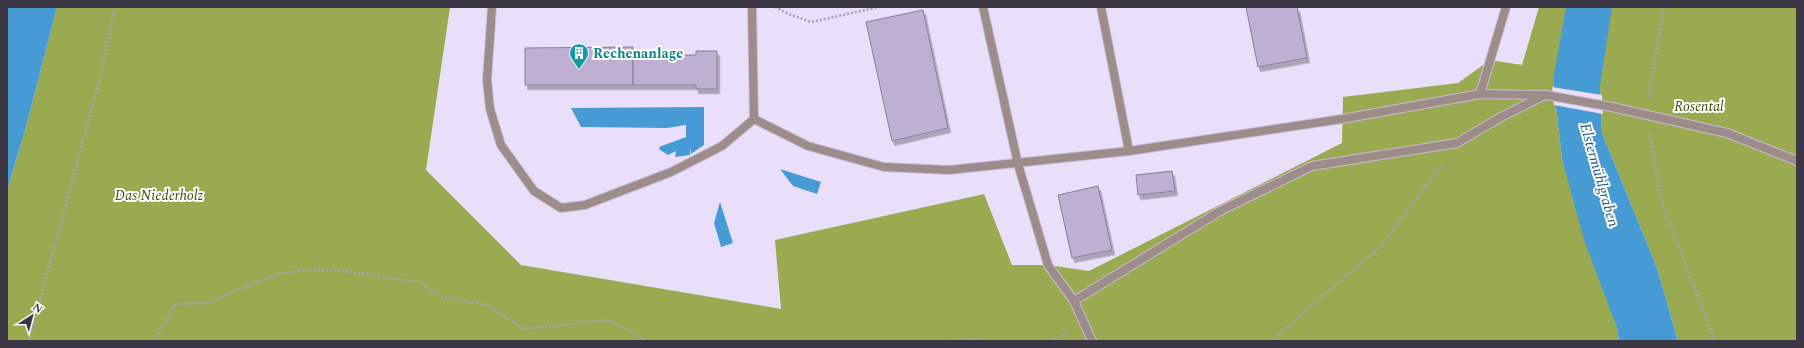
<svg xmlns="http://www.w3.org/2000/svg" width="1804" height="348" font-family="Spectral,serif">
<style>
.forest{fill:#99aa50}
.water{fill:#479bd5}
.pier{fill:#e9dffa}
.building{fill:#bdb0d2;stroke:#887c9c;filter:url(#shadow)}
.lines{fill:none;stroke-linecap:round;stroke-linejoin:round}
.lane-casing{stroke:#c6bdd6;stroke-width:10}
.path{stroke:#a8a0b6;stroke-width:2.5;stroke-dasharray:2 2;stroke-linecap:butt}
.lane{stroke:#9e8c8b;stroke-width:8}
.labels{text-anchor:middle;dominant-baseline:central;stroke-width:4;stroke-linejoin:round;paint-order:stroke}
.culture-label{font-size:14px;font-weight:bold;fill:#0d838f;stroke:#fff;text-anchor:start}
.park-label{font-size:14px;font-style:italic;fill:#414b04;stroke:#fff}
.water-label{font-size:15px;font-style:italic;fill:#1d5a81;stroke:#fff}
</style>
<defs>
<filter id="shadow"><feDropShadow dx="2.5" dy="4.5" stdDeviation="0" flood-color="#0004"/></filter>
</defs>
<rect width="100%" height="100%" fill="#e9dffa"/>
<path class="forest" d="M57 7H450L426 170 521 265 781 309 775 240 984 194 1012 265H1048L1089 271 1342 143 1343 97 1458 83 1490 60 1522 65 1539 7H1797V341H1678L1657 268 1602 133 1600 86 1553 80 1562 159 1617 328 1619 341H7V190L26 127Z"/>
<g class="water">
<path d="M7 7H57L26 127 7 190Z"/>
<path d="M1566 7H1612L1600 86 1602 133 1657 268 1678 341H1619L1617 328 1584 240 1562 159 1553 80Z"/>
<path d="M704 107V145L691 154 690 148V155L675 157 676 151 668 155 660 150 659 147 686 137V125L667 128 581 127 571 108Z"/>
<path d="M780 169 821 182 817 194 793 186Z"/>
<path d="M720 202 733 243 721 247 714 223Z"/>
</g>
<path class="pier" d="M1552 87 1602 95 1603 114 1554 105Z"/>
<g class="building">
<path d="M1246 7H1297L1307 58 1258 67Z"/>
<path d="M923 10 948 128 892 141 866 22Z"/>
<path d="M633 47V85H525V48Z"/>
<path d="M696 51H717V89H696V85H633V55H696Z"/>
<path d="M1172 171 1175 191 1138 195 1136 175Z"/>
<path d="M1098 186 1112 250 1072 258 1058 195Z"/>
</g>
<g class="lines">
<defs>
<g id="lane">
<path d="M492 7 487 80 490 109 501 145 534 191 561 208 585 205 671 172 722 146 754 119 808 146 884 167 949 170 1129 151 1342 119 1480 94 1546 95 1612 107 1727 133 1797 161"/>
<path d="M752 7 754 119"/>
<path d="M983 7 1018 164 1048 265 1074 301 1092 341"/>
<path d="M1101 7 1129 151"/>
<path d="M1480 94 1506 7"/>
<path d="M1074 301 1220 211 1312 166 1457 143 1501 117 1543 96"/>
</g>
</defs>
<use href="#lane" class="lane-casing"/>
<g class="path">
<path d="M775 7 789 14 811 22 879 7"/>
<path d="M1648 97 1664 7"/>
<path d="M1650 134 1660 197 1715 341"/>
<path d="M29 341 100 78 115 7"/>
<path d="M154 341 175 304 208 303 276 274 315 269 352 272 419 282 439 296 488 305 524 329 608 320 647 341"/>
<path d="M939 341 976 339 985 341"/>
<path d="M1051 341 1069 332"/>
<path d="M1271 341 1382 245 1441 165"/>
</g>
<use href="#lane" class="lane"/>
</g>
<defs>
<symbol id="building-pin" viewBox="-11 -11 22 30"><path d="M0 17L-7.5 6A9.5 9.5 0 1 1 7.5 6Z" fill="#0f9aa8" stroke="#fff"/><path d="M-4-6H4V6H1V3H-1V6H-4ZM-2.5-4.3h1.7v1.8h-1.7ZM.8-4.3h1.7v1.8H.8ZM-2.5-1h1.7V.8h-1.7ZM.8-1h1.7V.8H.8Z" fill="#fff"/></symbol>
</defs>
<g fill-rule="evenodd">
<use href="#building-pin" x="568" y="42" width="22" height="30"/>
</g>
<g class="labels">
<g class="culture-label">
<text x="593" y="53">Rechenanlage</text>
</g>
<g class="park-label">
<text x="1699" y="106">Rosental</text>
<text x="159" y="195">Das Niederholz</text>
</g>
<g class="water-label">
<text transform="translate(1599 175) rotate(74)">Elstermühlgraben</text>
</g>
</g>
<rect width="1804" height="348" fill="none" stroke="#3c3745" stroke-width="16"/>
<g transform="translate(32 316) rotate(36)" stroke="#ffffff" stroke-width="3" paint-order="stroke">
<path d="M0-3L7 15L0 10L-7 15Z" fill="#3c3745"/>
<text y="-6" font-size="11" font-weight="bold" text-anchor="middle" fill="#3c3745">N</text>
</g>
</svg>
